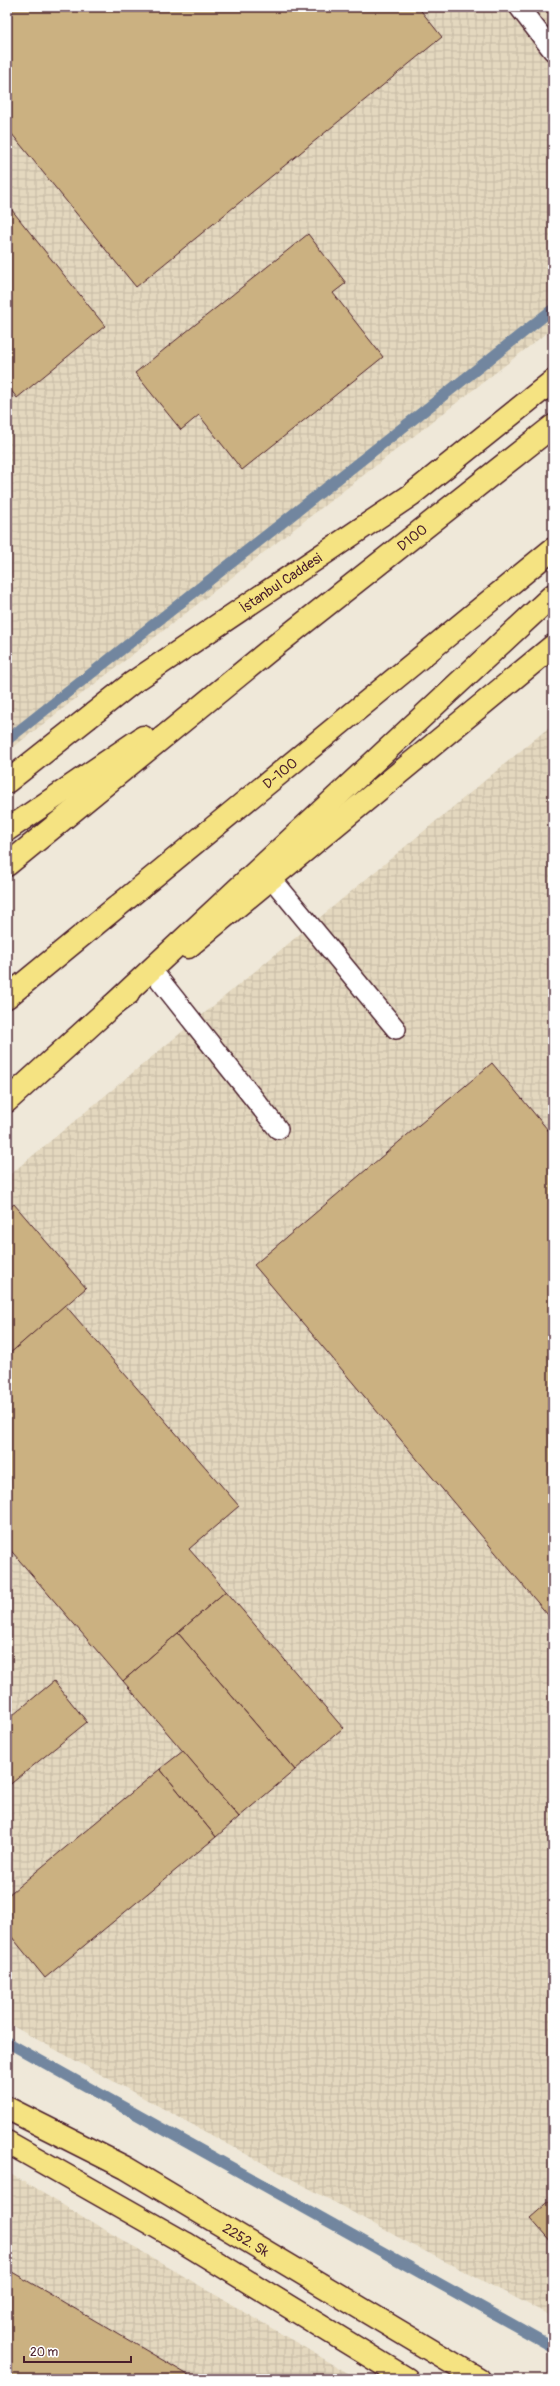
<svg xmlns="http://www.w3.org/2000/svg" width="560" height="2386" font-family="Pangolin,sans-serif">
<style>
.industrial{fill:url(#industrial-grid)}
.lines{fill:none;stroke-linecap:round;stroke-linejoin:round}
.stream{stroke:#72869f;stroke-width:11}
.building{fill:#cbb181;stroke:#4a1f2b}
.service-casing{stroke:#4a1f2b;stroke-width:22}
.primary-casing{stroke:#4a1f2b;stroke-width:25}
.trunk-casing{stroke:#4a1f2b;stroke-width:25}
.service{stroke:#fff;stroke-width:19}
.primary{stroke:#f5e382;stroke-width:22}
.trunk{stroke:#f5e382;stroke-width:22}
.labels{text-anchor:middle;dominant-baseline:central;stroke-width:4;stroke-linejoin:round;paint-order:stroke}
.street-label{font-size:14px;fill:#4a1f2b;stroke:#fff}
</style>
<defs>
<pattern id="industrial-grid" width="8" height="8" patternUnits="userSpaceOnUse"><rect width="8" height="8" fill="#e4d8bf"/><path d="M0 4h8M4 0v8" fill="none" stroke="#c5b9a4"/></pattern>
</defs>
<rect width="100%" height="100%" fill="#efe8d9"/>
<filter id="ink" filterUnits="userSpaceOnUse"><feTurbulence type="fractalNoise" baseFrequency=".025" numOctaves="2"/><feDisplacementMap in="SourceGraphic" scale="8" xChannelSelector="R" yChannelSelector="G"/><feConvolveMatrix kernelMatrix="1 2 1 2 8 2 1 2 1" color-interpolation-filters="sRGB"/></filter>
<g filter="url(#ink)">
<g class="industrial">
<path d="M7 7H553V328L7 752Z"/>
<path d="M553 724V2317L405 2241 7 2023V1177Z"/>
<path d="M7 2172 358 2379H7Z"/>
</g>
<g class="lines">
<g class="stream">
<path d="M7 740 553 309"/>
<path d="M7 2042 553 2347"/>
</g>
</g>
<g class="building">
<path d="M7 7H418L442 37 136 287 7 128Z"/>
<path d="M7 204 105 326 17 398 7 385Z"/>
<path d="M308 234 346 283 333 293 383 357 242 470 199 415 181 430 135 373Z"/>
<path d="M492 1063 553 1136V1621L254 1265Z"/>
<path d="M14 1204 86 1288 7 1356V1210Z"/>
<path d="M65 1305 239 1506 189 1549 226 1591 123 1681 7 1546V1356Z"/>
<path d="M226 1591 343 1728 295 1770 178 1633Z"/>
<path d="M178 1633 295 1770 239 1817 123 1681Z"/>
<path d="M54 1681 87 1722 7 1787V1720Z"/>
<path d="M183 1751 239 1817 216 1837 160 1769Z"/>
<path d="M160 1769 216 1837 45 1978 7 1931V1896Z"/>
<path d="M553 2198V2244L530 2218Z"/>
<path d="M7 2269 195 2379H7Z"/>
</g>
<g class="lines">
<defs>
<g id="service">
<path d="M519 7 553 51"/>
<path d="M272 879 396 1029"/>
<path d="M155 974 278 1129"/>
</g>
<g id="primary">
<path id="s1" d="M7 782 132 683 411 495 553 381"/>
<path d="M188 947 553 646"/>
<path d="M7 1101 113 1005 128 994"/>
<path id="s2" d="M7 2108 126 2168 479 2379"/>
<path d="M7 2142 185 2243 407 2379"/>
</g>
<g id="trunk">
<path d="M7 830 143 737"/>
<path id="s3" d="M7 865 271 649 553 426"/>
<path id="s4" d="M7 997 553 549"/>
<path d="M113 1005 553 595"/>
</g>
</defs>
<use href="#service" class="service-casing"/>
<use href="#primary" class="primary-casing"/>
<use href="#trunk" class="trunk-casing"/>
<use href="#service" class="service"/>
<use href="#primary" class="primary"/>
<use href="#trunk" class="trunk"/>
</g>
</g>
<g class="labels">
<g class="street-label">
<text stroke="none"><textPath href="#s3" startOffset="521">D100</textPath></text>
<text stroke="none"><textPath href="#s1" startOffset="339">İstanbul Caddesi</textPath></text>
<text stroke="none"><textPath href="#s4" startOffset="353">D-100</textPath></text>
<text stroke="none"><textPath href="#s2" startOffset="273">2252. Sk</textPath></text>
</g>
</g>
<rect width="560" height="2386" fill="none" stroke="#fff" stroke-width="24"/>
<rect x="12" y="12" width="536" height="2362" fill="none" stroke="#4a1f2b" stroke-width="1.5" filter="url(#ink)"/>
<path d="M24 2356v6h107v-6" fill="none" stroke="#4a1f2b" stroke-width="2"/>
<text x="30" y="2356" font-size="12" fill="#4a1f2b" stroke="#ffffff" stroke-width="3" paint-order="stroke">20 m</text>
</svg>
